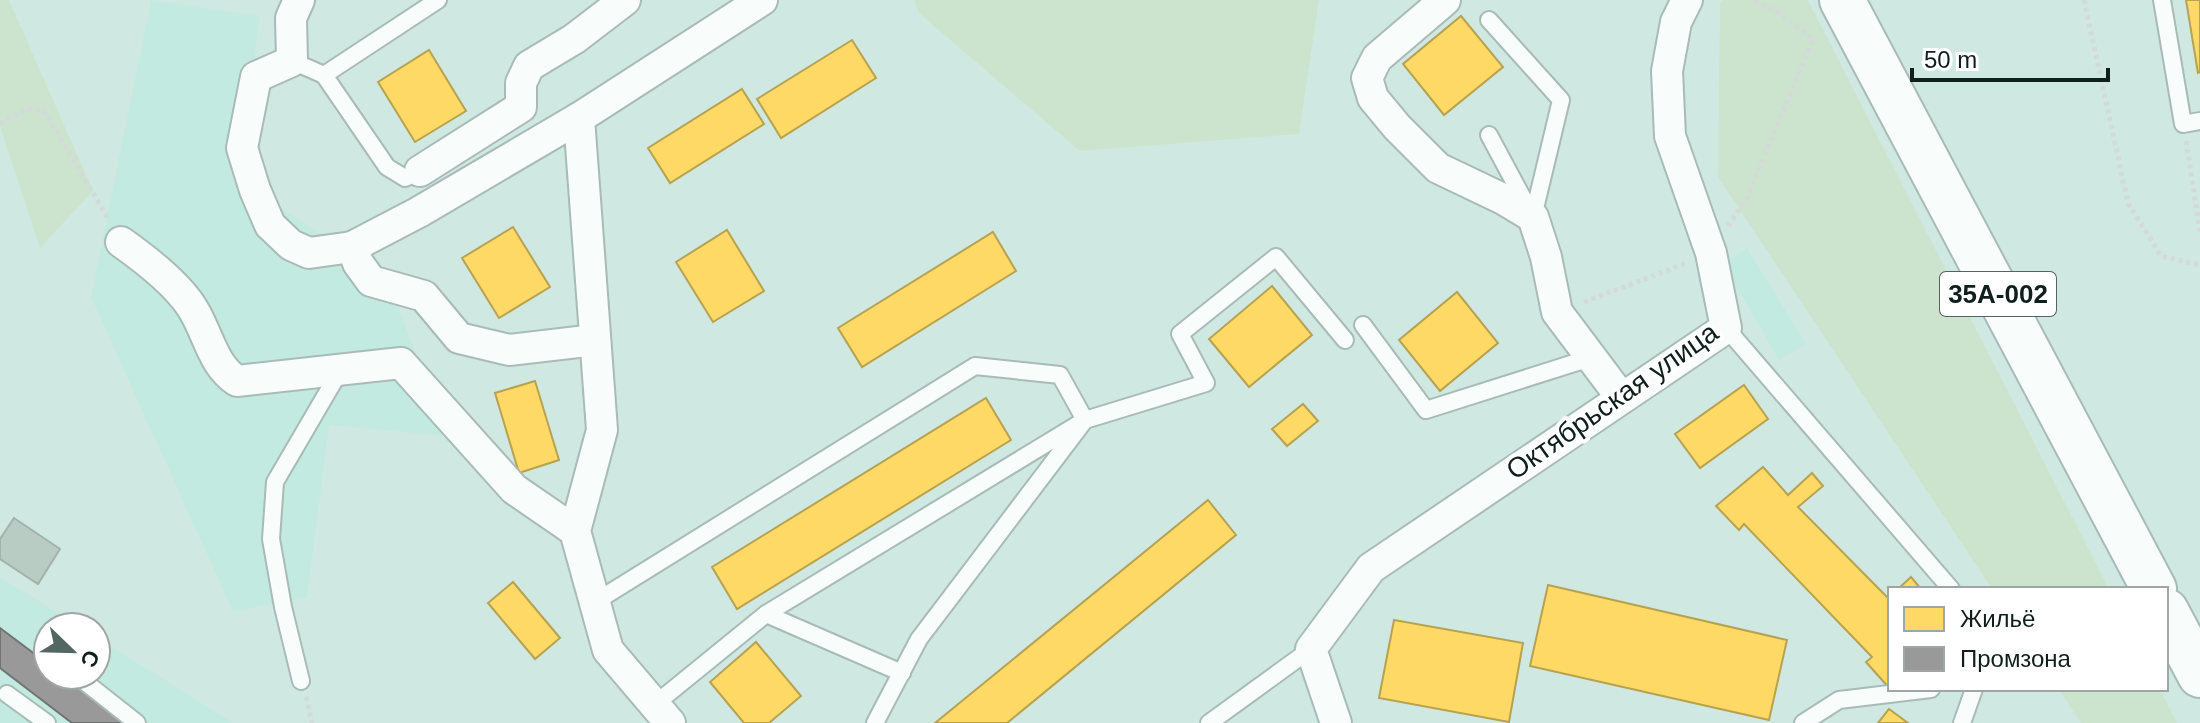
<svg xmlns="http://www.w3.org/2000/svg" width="2200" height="723" font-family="Arial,sans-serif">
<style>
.built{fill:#c2eae0}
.green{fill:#cce4ce}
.homes{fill:#ffd966;stroke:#b7a250;stroke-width:2}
.industry{fill:#999;stroke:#707574;stroke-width:2}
.building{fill:#b8ccc3;stroke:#a2b3ad;stroke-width:2}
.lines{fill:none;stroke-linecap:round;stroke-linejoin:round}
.lane-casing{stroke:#a8bbb6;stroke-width:20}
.street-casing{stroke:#a8bbb6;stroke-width:34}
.highway-casing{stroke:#a8bbb6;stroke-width:48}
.path{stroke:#d3dad9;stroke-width:5;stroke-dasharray:4 4;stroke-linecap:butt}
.lane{stroke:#f8fcfb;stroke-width:16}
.street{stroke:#f8fcfb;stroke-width:30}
.highway{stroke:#f8fcfb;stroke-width:44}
.labels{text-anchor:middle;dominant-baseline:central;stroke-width:8;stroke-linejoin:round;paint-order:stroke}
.shield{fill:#fff;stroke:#576360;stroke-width:2}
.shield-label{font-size:26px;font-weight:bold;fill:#0f201c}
.street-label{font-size:28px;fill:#0f201c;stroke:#fff}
</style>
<rect width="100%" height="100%" fill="#d0e8e2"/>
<g class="built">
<path d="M151 0 260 16 242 148 233 178 386 275 447 436 329 425 307 598 233 611 91 297Z"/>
<path d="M1747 248 1806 344 1779 360 1724 264Z"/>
<path d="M0 577 80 627H48V675H96V637L233 723H0Z"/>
</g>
<g class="green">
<path d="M0 0H9L93 191 40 248 0 126Z"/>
<path d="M914 0H1319L1299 134 1080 151 920 14Z"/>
<path d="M1723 0H1808L2109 589H1992L1718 177 1720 3Z"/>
<path d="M2059 689H2160L2177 723H2081Z"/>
</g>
<g class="homes">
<path d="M2186 0H2200V72L2198 73Z"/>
<path d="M1461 16 1503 67 1444 115 1403 64Z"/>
<path d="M852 40 876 78 781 138 757 99Z"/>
<path d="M429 50 466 111 415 142 378 82Z"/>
<path d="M742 89 764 124 670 183 648 148Z"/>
<path d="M513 227 550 287 499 318 462 258Z"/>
<path d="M727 230 764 291 713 322 676 262Z"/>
<path d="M993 232 1016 271 862 367 838 328Z"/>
<path d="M1272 286 1312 335 1249 387 1209 339Z"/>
<path d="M1457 292 1498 343 1440 391 1399 340Z"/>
<path d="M535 381 559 460 519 473 495 393Z"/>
<path d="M1744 385 1768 419 1700 468 1675 434Z"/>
<path d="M986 398 1011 440 737 609 712 567Z"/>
<path d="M1303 404 1318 421 1287 446 1272 429Z"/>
<path d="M1763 467 1788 495 1812 473 1823 486 1798 507 1888 598 1890 596V689L1866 662 1872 657 1744 524 1739 530 1716 506Z"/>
<path d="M1208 500 1236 535 1007 723H935Z"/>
<path d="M1911 577 1921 589H1898Z"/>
<path d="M513 582 560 638 535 659 488 603Z"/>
<path d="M1548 585 1787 640 1769 720 1530 666Z"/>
<path d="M1394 620 1523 643 1509 722 1379 698Z"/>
<path d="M756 642 801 696 769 723H744L710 682Z"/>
<path d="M1889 709 1908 723H1878Z"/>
</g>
<path class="industry" d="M0 628 48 664V675H62L125 723H72L0 668Z"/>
<path class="building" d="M14 518 60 549 38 584 0 559V539Z"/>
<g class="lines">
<defs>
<g id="lane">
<path d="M2162 0 2183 124 2200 121"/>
<path d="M1489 20 1561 100 1533 217 1489 135"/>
<path d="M292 61 324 75"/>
<path d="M420 171 405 178 387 167 324 75 438 0"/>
<path d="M1363 325 1426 410 1590 358"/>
<path d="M1726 328 1951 589"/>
<path d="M595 602 975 366 1060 375 1085 420 766 614"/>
<path d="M80 678 137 723"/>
<path d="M301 681 283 607 271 539 275 482 341 369"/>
<path d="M7 694 47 723"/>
<path d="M654 705 766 614 902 673"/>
<path d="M875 723 919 639 1085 420 1206 383 1180 334 1276 257 1345 340"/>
<path d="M1209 723 1311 649"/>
<path d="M1803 723 1839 700 1931 689"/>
<path d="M1962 723 1974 689"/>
</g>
<g id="street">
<path d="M299 0 291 18 292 61 256 77 242 148 255 190 270 225 291 245 309 253 352 247"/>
<path d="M1445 0 1377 58 1367 78 1373 98 1397 127 1438 168 1503 199 1533 217 1546 257 1557 312 1621 397"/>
<path d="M579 118 419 212 352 247 358 263 371 281 424 296 459 338 509 350 595 340"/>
<path d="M420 171 521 107V83L529 66 574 39 625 0"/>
<path d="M121 242C145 259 175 282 191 306 208 331 211 364 237 381L401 363 514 489 575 531"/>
<path d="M670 723 608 650 575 531 602 430 579 118 762 0"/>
<path d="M1336 723 1311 649 1371 568 1726 328 1711 253 1670 136 1667 71 1676 22 1687 0"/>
</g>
<g id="highway">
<path d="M1842 0 2154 589"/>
<path d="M2166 611 2200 675"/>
</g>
</defs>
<use href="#lane" class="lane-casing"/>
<use href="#street" class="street-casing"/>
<use href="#highway" class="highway-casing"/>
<g class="path">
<path d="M2084 0 2128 203 2161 256 2200 265"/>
<path d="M0 124 25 109 44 111 109 220"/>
<path d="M2186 141 2200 231"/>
<path d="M1728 226 1746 200 1813 39 1774 10 1754 0"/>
<path d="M1584 302 1687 263"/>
<path d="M306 697 312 723"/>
</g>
<use href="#lane" class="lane"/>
<use href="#street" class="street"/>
<use href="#highway" class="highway"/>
</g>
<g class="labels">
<rect class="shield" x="1940" y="272" width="116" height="44" rx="6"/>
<g class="shield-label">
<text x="1998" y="294">35А-002</text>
</g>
<g class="street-label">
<text transform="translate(1612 401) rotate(-35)">Октябрьская улица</text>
</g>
</g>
<rect x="1888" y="587" width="280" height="104" fill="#ffffff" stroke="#9fa6a4" stroke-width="2"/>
<rect x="1904" y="607" width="40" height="24" fill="#ffd966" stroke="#9fa6a4" stroke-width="2"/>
<text x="1960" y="627" font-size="24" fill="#0f201c">Жильё</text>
<rect x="1904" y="647" width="40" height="24" fill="#999999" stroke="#9fa6a4" stroke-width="2"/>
<text x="1960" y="667" font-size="24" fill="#0f201c">Промзона</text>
<g transform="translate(72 651) rotate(113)"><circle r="38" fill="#ffffff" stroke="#9fa6a4" stroke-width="2"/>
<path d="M0-6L14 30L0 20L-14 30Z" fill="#536661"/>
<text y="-12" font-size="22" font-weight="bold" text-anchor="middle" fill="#0f201c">С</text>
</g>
<path d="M1912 68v12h196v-12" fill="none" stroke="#0f201c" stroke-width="4"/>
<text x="1924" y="68" font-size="24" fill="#0f201c" stroke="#ffffff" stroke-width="6" paint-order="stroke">50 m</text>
</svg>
